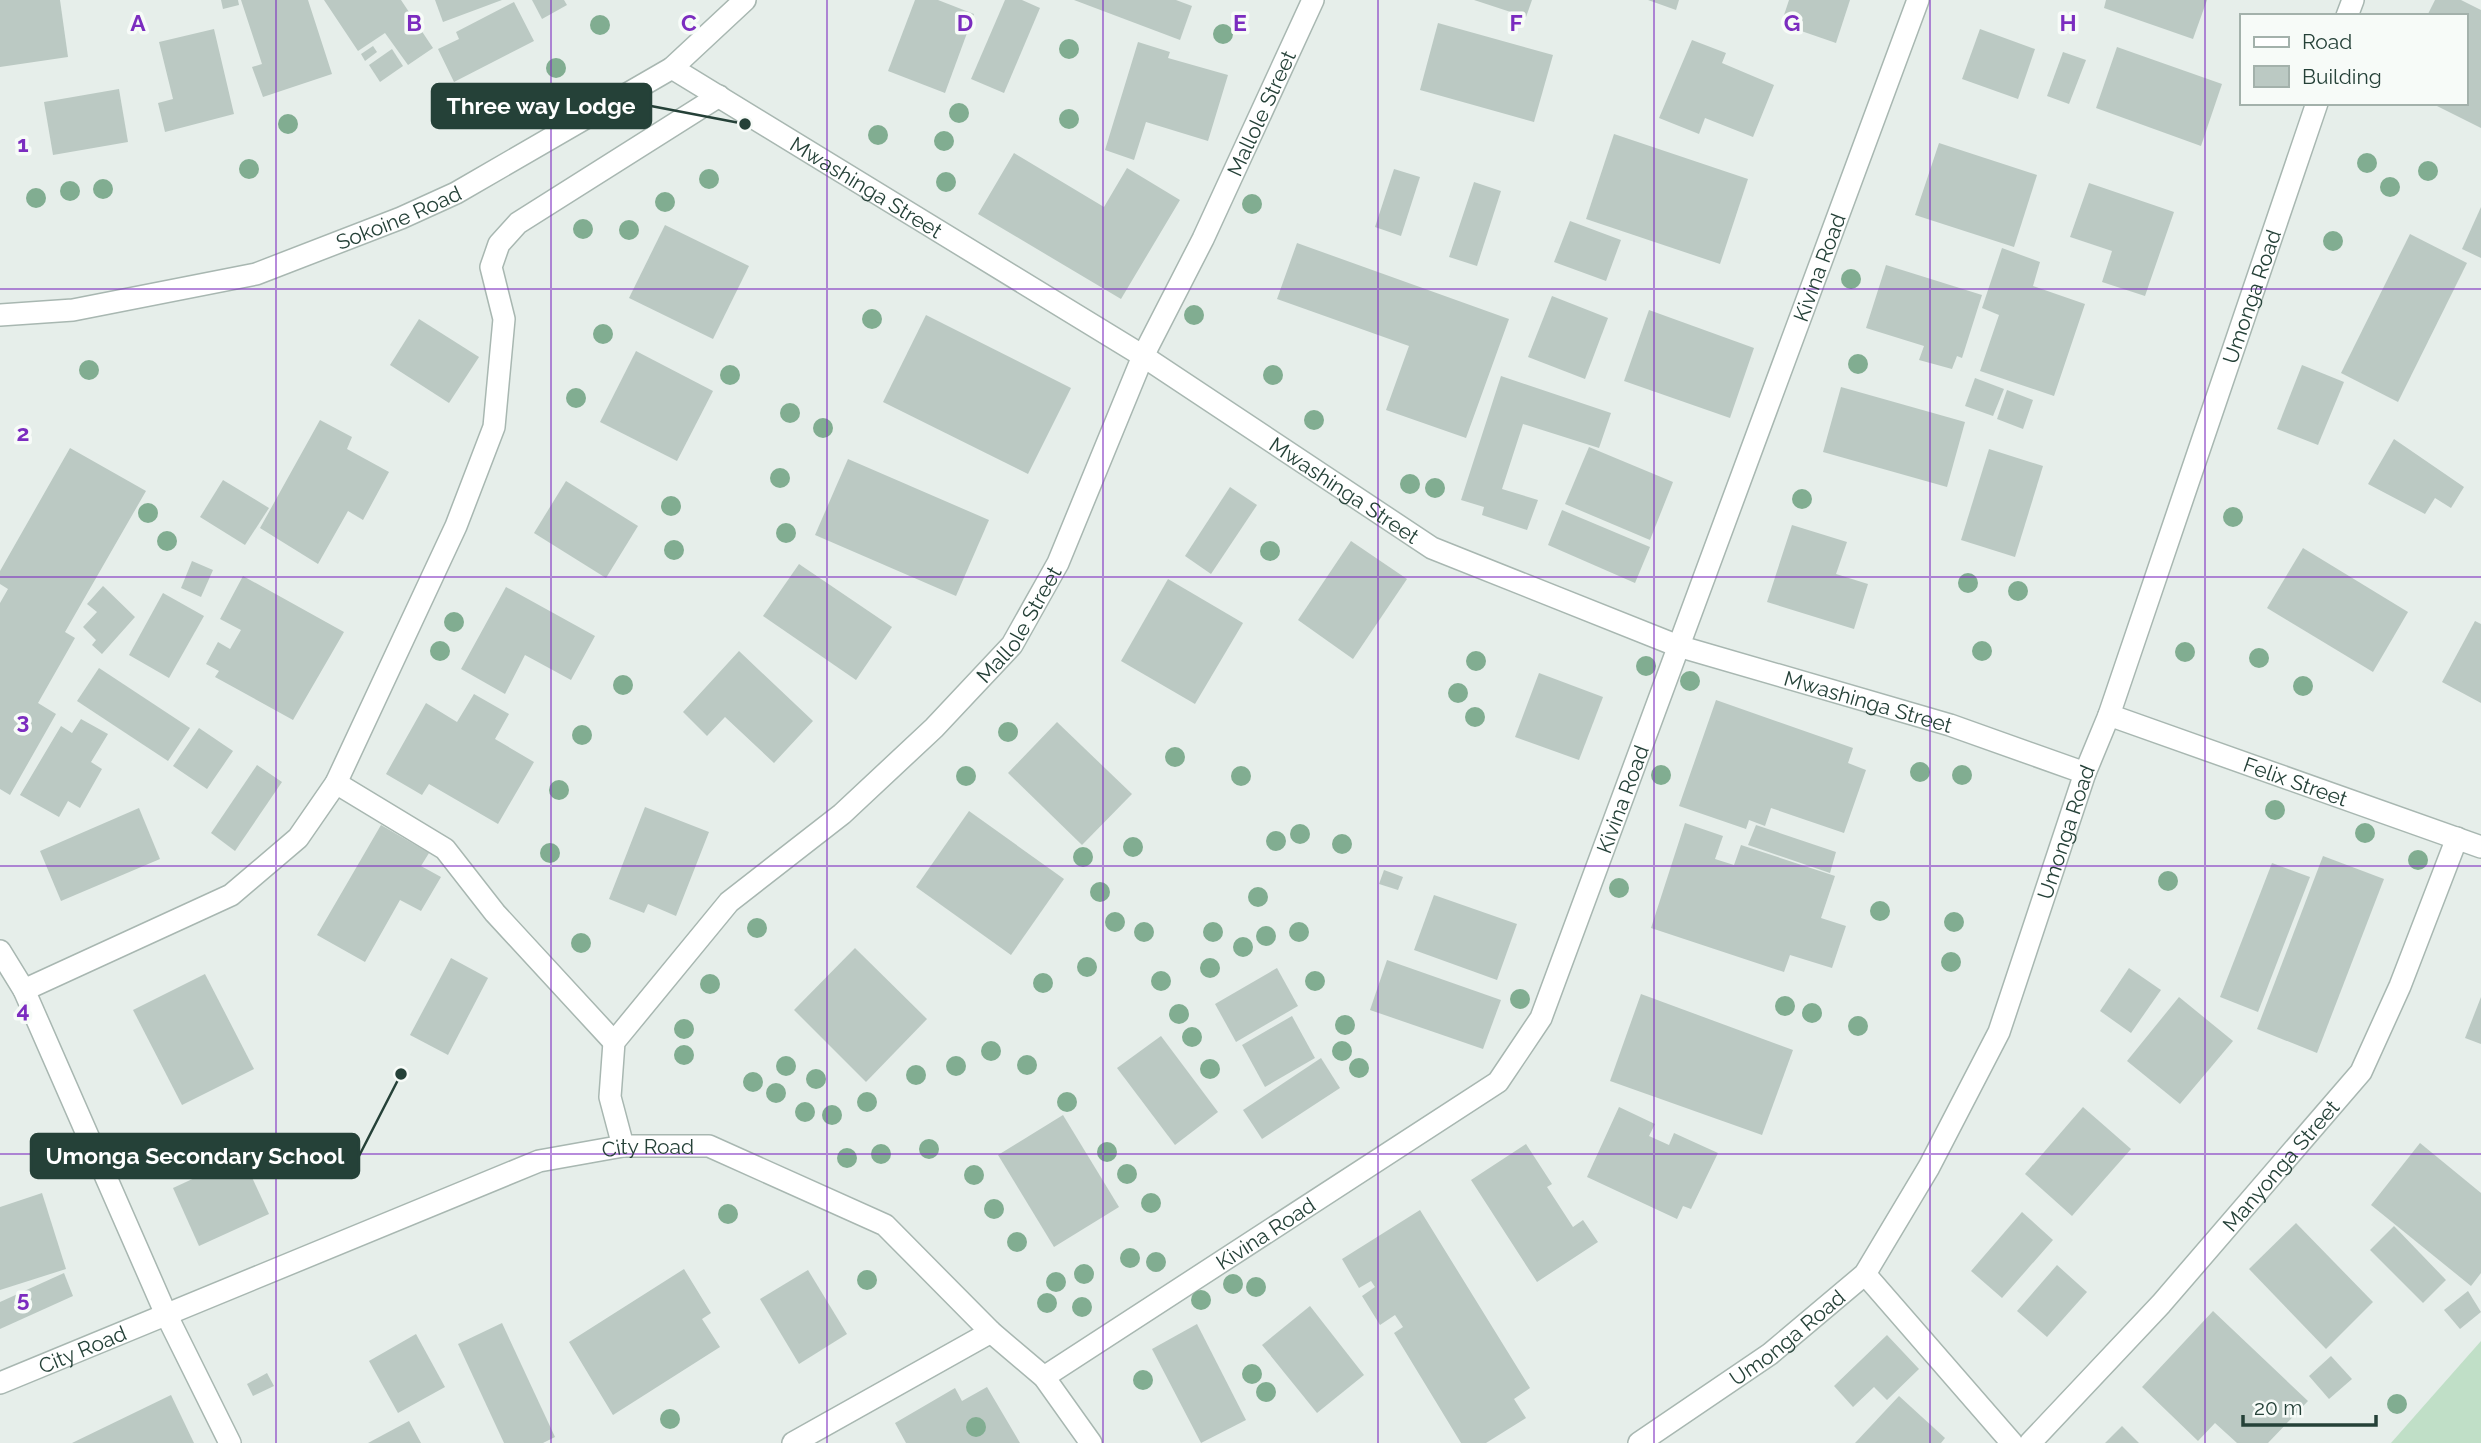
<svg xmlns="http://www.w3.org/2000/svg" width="2481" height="1443" font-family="Raleway,sans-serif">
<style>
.green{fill:#c0dfc7}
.building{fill:#bbc9c3}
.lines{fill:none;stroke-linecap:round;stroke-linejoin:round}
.minor-casing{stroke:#a8b7b1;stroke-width:24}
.minor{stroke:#fff;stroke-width:21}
.tree{fill:#81ad91}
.grid{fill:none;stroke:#7b2cbf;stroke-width:2;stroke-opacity:0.55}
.labels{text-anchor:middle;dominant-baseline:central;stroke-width:7;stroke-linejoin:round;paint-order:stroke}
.street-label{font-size:21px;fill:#254138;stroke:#f7fbf8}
.grid-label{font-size:23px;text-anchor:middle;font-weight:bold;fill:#7b2cbf;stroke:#f7fbf8;stroke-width:7;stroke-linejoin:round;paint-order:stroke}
.leader{fill:none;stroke:#254138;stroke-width:2.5}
.callout-dot{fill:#254138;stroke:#f7fbf8;stroke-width:2.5}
.callout{fill:#254138;stroke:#254138;stroke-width:2.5}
.callout-label{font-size:23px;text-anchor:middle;font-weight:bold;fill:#fff}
</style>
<rect width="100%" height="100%" fill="#e6eeea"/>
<path class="green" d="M2481 1341V1443H2391Z"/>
<g class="building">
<path d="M0 0H60L68 57 0 67Z"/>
<path d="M221 0H238L239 5 223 9Z"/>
<path d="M241 0H308L332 74 263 97 252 67 262 64Z"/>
<path d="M324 0H401L433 48 408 65 385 33 358 51Z"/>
<path d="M435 0H502L443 22Z"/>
<path d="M532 0H564L567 5 542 19Z"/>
<path d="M915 0H938L974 14 945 93 888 71Z"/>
<path d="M1005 0H1022L1040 8 1004 93 971 79Z"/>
<path d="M1074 0H1176L1192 6 1180 40Z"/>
<path d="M1474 0H1532L1526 17Z"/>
<path d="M1648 0H1679L1676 10Z"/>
<path d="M1789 0H1850L1836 43 1781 24Z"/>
<path d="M2106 0H2207L2193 39 2104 8Z"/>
<path d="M2435 0H2461L2481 10V128L2431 103H2465V16H2427Z"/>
<path d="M514 2 534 41 454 82 438 49 459 39 456 32Z"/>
<path d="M1438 23 1553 55 1534 122 1420 90Z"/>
<path d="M214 29 234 114 165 132 158 103 173 99 159 42Z"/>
<path d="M1980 29 2035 49 2018 99 1962 79Z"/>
<path d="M1692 40 1726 53 1722 63 1774 85 1753 137 1705 118 1699 134 1659 118Z"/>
<path d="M1138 42 1170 52 1168 58 1228 75 1208 141 1146 122 1134 160 1105 150Z"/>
<path d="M373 46 377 52 365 61 361 54Z"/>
<path d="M2117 47 2222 84 2201 146 2096 108Z"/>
<path d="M392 49 403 66 380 82 369 65Z"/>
<path d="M2063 52 2086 60 2069 104 2047 96Z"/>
<path d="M119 89 128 142 53 155 44 102Z"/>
<path d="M1614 134 1748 179 1720 264 1586 219Z"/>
<path d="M1939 143 2037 175 2014 247 1915 215Z"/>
<path d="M1014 153 1104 207 1127 168 1180 200 1121 299 978 214Z"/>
<path d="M1394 169 1420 177 1401 236 1375 227Z"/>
<path d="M1474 182 1501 191 1477 266 1449 257Z"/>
<path d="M2089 183 2174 212 2145 296 2102 282 2112 251 2070 237Z"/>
<path d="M2481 207V258L2462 249Z"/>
<path d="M1570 221 1621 240 1606 281 1554 262Z"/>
<path d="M665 225 749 266 713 339 629 298Z"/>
<path d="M2410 234 2467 263 2398 402 2341 373Z"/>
<path d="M1297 243 1509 319 1466 438 1386 410 1409 346 1277 299Z"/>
<path d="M2002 248 2040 262 2033 286 2085 304 2054 396 1980 371 1999 315 1982 308Z"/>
<path d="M1886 265 1982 295 1962 358 1957 356 1952 369 1919 360 1924 346 1866 328Z"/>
<path d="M1552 296 1608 318 1585 379 1528 357Z"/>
<path d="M1649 310 1754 348 1730 418 1624 381Z"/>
<path d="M926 315 1071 388 1028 474 883 402Z"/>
<path d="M419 319 479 357 449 403 390 365Z"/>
<path d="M636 351 713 391 677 461 600 422Z"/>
<path d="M2302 365 2344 382 2318 445 2277 429Z"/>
<path d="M1501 376 1611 413 1599 448 1523 424 1502 489 1538 500 1527 530 1482 515 1484 507 1461 500Z"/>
<path d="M1975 378 2004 389 1993 416 1965 406Z"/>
<path d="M1841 387 1965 422 1947 487 1823 452Z"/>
<path d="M2007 390 2033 400 2023 429 1997 419Z"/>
<path d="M320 420 352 437 347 449 389 472 363 520 348 511 318 564 260 528Z"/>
<path d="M2394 439 2464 487 2451 508 2435 498 2425 514 2368 484Z"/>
<path d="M1589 447 1673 482 1650 540 1565 504Z"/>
<path d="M70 448 146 491 65 632 75 638 38 703 56 714 10 795 0 789V603L8 589 0 584V571Z"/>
<path d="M1989 449 2043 466 2015 557 1961 540Z"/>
<path d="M848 459 989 520 956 596 815 535Z"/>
<path d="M223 480 269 508 245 545 200 517Z"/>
<path d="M566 481 638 526 606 578 534 533Z"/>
<path d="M1230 487 1257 505 1211 574 1185 556Z"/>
<path d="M1562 510 1650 547 1635 583 1548 545Z"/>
<path d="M1792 525 1847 542 1836 574 1868 584 1854 629 1767 602Z"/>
<path d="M1351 541 1407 579 1353 659 1298 620Z"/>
<path d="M2303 548 2408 612 2373 672 2267 608Z"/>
<path d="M192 561 213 570 201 597 181 588Z"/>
<path d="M799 564 892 627 856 680 763 616Z"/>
<path d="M243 576 344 632 293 720 215 677 219 671 206 664 218 642 230 649 241 630 220 619Z"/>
<path d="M1168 579 1243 623 1195 704 1121 661Z"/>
<path d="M103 586 135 617 102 654 92 645 96 640 83 627 97 612 87 604Z"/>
<path d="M506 587 595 636 571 680 525 655 505 694 461 669Z"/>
<path d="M163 593 204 616 169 678 129 655Z"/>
<path d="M2475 621 2481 624V703L2442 682Z"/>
<path d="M739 651 813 721 774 763 725 717 707 736 683 712Z"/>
<path d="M99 668 190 728 168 761 77 701Z"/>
<path d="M1539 673 1603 697 1579 760 1515 737Z"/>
<path d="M474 694 509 714 495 739 534 762 498 824 429 784 422 795 386 774 426 703 457 722Z"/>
<path d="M1716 700 1853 748 1848 763 1866 770 1844 833 1771 808 1765 826 1749 820 1746 829 1679 806Z"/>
<path d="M81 719 108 734 91 762 102 769 80 808 68 801 59 817 20 795 61 726 72 733Z"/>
<path d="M1057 722 1132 794 1082 845 1008 773Z"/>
<path d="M199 728 233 751 207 789 173 766Z"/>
<path d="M257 765 282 782 235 851 211 833Z"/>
<path d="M645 807 709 832 676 916 648 904 644 913 609 899Z"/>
<path d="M139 808 160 859 61 901 40 851Z"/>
<path d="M969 811 1064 879 1011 955 916 887Z"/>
<path d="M1685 823 1723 836 1715 859 1734 865 1741 845 1835 876 1821 918 1846 926 1832 968 1790 955 1784 972 1651 928Z"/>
<path d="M381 825 429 853 421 866 441 877 421 911 400 900 365 962 317 935Z"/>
<path d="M1756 825 1836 852 1830 873 1748 845Z"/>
<path d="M2323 856 2384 879 2317 1053 2257 1029Z"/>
<path d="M2272 863 2310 877 2258 1012 2220 997Z"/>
<path d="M1384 870 1403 877 1398 890 1379 884Z"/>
<path d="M1434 895 1517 924 1497 980 1414 950Z"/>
<path d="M855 948 927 1019 866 1082 794 1010Z"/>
<path d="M451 958 488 978 448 1055 410 1035Z"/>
<path d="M1387 960 1501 1000 1483 1049 1370 1010Z"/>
<path d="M1277 968 1298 1006 1236 1042 1215 1004Z"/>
<path d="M2129 968 2161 990 2131 1033 2100 1011Z"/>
<path d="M205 974 254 1069 182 1105 133 1010Z"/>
<path d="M1641 994 1793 1050 1762 1135 1610 1081Z"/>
<path d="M2179 997 2233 1041 2180 1104 2127 1061Z"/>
<path d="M2481 997V1044L2465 1038Z"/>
<path d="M1292 1016 1315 1058 1265 1087 1242 1045Z"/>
<path d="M1161 1036 1218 1112 1175 1145 1117 1068Z"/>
<path d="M1321 1058 1340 1088 1262 1139 1243 1110Z"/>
<path d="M1619 1107 1655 1124 1649 1136 1669 1145 1674 1133 1718 1153 1691 1209 1683 1206 1677 1219 1587 1177Z"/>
<path d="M2083 1107 2131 1149 2072 1216 2025 1174Z"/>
<path d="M1063 1115 1119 1207 1054 1247 998 1155Z"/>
<path d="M2420 1143 2481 1193V1273L2471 1286 2371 1205Z"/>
<path d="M1526 1144 1552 1184 1547 1187 1573 1227 1583 1220 1598 1242 1537 1282 1471 1180Z"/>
<path d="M242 1156 269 1214 199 1246 173 1188Z"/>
<path d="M42 1193 66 1269 0 1290V1207Z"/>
<path d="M1420 1210 1530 1388 1514 1399 1526 1418 1486 1443H1461L1394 1333 1403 1327 1395 1315 1380 1325 1362 1296 1375 1287 1371 1281 1359 1288 1342 1259Z"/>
<path d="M2022 1212 2053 1240 2002 1298 1971 1271Z"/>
<path d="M2296 1223 2373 1302 2326 1349 2249 1269Z"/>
<path d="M2394 1226 2446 1280 2423 1303 2370 1250Z"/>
<path d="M2057 1265 2087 1292 2047 1337 2017 1311Z"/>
<path d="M684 1269 711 1313 702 1319 720 1347 613 1415 569 1342Z"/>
<path d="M808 1270 847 1334 799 1364 760 1299Z"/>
<path d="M64 1273 73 1296 0 1329V1302Z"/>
<path d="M2468 1291 2481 1312 2460 1329 2444 1310Z"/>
<path d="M1310 1306 1364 1375 1317 1413 1262 1345Z"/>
<path d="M2213 1311 2308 1401 2268 1443H2237L2215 1423 2198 1441 2142 1387Z"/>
<path d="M502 1323 555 1437 543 1443H504L458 1344Z"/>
<path d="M1197 1324 1246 1420 1201 1443 1152 1349Z"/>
<path d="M416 1334 445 1387 398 1413 369 1361Z"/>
<path d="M1887 1335 1919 1369 1887 1400 1874 1387 1853 1407 1834 1386Z"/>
<path d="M2331 1356 2352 1379 2329 1399 2309 1376Z"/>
<path d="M267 1373 274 1386 253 1396 247 1384Z"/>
<path d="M987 1387 1020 1443H906L895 1423 955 1388 962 1401Z"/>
<path d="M171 1395 194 1443H72Z"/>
<path d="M1899 1396 1945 1438 1941 1443H1855Z"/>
<path d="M409 1421 421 1443H368Z"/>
<path d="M2122 1426 2139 1443H2105Z"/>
</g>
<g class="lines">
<defs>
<g id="minor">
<path d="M2347 16 2353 0"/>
<path id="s1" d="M672 68 1143 356 1432 548 1678 646 1950 725 2085 773"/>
<path id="s2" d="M0 315 73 310 256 274 401 218 456 193 672 68 745 0"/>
<path id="s3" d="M2109 715 2481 847"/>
<path d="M336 783 445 849 495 913 614 1042"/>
<path d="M0 951 24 990 165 1312 230 1443"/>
<path d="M24 990 231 895 298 838 336 783 456 526 494 427 504 319 491 267 499 244 518 223 719 96"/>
<path id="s4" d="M623 1146 610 1097 614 1042 729 902 842 814 934 728 1012 645 1058 563 1143 356 1203 239 1313 0"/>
<path d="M1865 1274 2012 1443"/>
<path id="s5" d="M1044 1377 1498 1082 1541 1018 1918 0"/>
<path id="s6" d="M0 1383 539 1161 623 1146H709L885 1225 991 1332 1044 1377 1091 1443"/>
<path d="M793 1443 991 1332"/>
<path id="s7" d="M1639 1443 1770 1354 1865 1274 1929 1167 1999 1032 2085 773 2109 715 2317 103"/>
<path id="s8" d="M2030 1443 2161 1304 2361 1072 2400 986 2457 838"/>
</g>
</defs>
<use href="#minor" class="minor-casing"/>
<use href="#minor" class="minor"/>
</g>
<g class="tree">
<circle cx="600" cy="25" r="10"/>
<circle cx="1223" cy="34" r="10"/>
<circle cx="1069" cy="49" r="10"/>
<circle cx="556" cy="68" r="10"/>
<circle cx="959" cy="113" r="10"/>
<circle cx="1069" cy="119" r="10"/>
<circle cx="288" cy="124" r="10"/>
<circle cx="878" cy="135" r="10"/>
<circle cx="944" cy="141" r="10"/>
<circle cx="2367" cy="163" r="10"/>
<circle cx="249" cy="169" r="10"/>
<circle cx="2428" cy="171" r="10"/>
<circle cx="709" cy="179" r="10"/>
<circle cx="946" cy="182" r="10"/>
<circle cx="2390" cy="187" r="10"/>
<circle cx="103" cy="189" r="10"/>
<circle cx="70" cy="191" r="10"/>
<circle cx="36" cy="198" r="10"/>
<circle cx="665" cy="202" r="10"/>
<circle cx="1252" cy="204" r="10"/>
<circle cx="583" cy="229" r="10"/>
<circle cx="629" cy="230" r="10"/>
<circle cx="2333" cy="241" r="10"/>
<circle cx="1851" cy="279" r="10"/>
<circle cx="1194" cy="315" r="10"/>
<circle cx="872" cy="319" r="10"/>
<circle cx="603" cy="334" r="10"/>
<circle cx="1858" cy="364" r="10"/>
<circle cx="89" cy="370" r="10"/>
<circle cx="730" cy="375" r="10"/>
<circle cx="1273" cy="375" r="10"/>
<circle cx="576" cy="398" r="10"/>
<circle cx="790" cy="413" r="10"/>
<circle cx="1314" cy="420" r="10"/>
<circle cx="823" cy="428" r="10"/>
<circle cx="780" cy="478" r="10"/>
<circle cx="1410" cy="484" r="10"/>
<circle cx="1435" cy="488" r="10"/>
<circle cx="1802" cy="499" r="10"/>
<circle cx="671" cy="506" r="10"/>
<circle cx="148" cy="513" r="10"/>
<circle cx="2233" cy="517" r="10"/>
<circle cx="786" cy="533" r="10"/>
<circle cx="167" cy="541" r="10"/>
<circle cx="674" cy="550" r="10"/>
<circle cx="1270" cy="551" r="10"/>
<circle cx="1968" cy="583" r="10"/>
<circle cx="2018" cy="591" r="10"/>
<circle cx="454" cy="622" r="10"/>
<circle cx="440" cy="651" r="10"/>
<circle cx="1982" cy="651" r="10"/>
<circle cx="2185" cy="652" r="10"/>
<circle cx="2259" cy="658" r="10"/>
<circle cx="1476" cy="661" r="10"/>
<circle cx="1646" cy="666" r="10"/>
<circle cx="1690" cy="681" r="10"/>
<circle cx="623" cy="685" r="10"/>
<circle cx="2303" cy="686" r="10"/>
<circle cx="1458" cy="693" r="10"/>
<circle cx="1475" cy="717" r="10"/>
<circle cx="1008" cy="732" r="10"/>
<circle cx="582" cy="735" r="10"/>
<circle cx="1175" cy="757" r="10"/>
<circle cx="1920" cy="772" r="10"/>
<circle cx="1661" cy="775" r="10"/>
<circle cx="1962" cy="775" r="10"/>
<circle cx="966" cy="776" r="10"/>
<circle cx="1241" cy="776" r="10"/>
<circle cx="559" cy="790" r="10"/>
<circle cx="2275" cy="810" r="10"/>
<circle cx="2365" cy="833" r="10"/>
<circle cx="1300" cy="834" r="10"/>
<circle cx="1276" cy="841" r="10"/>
<circle cx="1342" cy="844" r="10"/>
<circle cx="1133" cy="847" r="10"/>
<circle cx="550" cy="853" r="10"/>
<circle cx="1083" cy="857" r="10"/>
<circle cx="2418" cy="860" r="10"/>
<circle cx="2168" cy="881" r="10"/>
<circle cx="1619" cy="888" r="10"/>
<circle cx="1100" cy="892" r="10"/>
<circle cx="1258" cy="897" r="10"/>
<circle cx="1880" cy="911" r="10"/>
<circle cx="1115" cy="922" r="10"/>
<circle cx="1954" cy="922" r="10"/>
<circle cx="757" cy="928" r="10"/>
<circle cx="1144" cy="932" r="10"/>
<circle cx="1213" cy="932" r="10"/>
<circle cx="1299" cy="932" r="10"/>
<circle cx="1266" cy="936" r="10"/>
<circle cx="581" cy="943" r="10"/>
<circle cx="1243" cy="947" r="10"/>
<circle cx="1951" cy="962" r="10"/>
<circle cx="1087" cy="967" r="10"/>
<circle cx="1210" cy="968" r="10"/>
<circle cx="1161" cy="981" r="10"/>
<circle cx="1315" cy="981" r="10"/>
<circle cx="1043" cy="983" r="10"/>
<circle cx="710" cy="984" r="10"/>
<circle cx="1520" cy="999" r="10"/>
<circle cx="1785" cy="1006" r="10"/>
<circle cx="1812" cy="1013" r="10"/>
<circle cx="1179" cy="1014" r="10"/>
<circle cx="1345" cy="1025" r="10"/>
<circle cx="1858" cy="1026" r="10"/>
<circle cx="684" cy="1029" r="10"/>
<circle cx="1192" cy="1037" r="10"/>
<circle cx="991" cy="1051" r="10"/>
<circle cx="1342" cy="1051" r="10"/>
<circle cx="684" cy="1055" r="10"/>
<circle cx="1027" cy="1065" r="10"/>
<circle cx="786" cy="1066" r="10"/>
<circle cx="956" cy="1066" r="10"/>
<circle cx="1359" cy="1068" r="10"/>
<circle cx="1210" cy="1069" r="10"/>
<circle cx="916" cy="1075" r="10"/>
<circle cx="816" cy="1079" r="10"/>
<circle cx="753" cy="1082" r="10"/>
<circle cx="776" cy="1093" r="10"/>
<circle cx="867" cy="1102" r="10"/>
<circle cx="1067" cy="1102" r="10"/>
<circle cx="805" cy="1112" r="10"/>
<circle cx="832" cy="1115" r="10"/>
<circle cx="929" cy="1149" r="10"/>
<circle cx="1107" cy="1152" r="10"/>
<circle cx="881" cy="1154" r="10"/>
<circle cx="847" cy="1158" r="10"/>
<circle cx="1127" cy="1174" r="10"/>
<circle cx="974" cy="1175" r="10"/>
<circle cx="1151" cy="1203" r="10"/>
<circle cx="994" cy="1209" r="10"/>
<circle cx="728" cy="1214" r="10"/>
<circle cx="1017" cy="1242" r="10"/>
<circle cx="1130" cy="1258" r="10"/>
<circle cx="1156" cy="1262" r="10"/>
<circle cx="1084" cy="1274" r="10"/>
<circle cx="867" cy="1280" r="10"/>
<circle cx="1056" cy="1282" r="10"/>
<circle cx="1233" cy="1284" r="10"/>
<circle cx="1256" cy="1287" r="10"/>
<circle cx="1201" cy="1300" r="10"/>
<circle cx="1047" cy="1303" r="10"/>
<circle cx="1082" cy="1307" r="10"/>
<circle cx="1252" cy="1374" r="10"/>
<circle cx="1143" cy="1380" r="10"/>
<circle cx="1266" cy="1392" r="10"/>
<circle cx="2397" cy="1404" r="10"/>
<circle cx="670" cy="1419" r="10"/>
<circle cx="976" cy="1427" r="10"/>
</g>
<path class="grid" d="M276 0V1443M551 0V1443M827 0V1443M1103 0V1443M1378 0V1443M1654 0V1443M1930 0V1443M2205 0V1443M0 289H2481M0 577H2481M0 866H2481M0 1154H2481"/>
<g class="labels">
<g class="street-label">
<text stroke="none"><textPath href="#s4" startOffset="1258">Mallole Street</textPath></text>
<text stroke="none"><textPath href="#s1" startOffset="228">Mwashinga Street</textPath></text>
<text stroke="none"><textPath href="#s2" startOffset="413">Sokoine Road</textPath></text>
<text stroke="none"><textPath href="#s5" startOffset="1419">Kivina Road</textPath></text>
<text stroke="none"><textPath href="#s7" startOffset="1337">Umonga Road</textPath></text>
<text stroke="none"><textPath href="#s1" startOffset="794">Mwashinga Street</textPath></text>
<text stroke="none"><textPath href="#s4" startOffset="691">Mallole Street</textPath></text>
<text stroke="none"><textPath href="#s1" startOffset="1362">Mwashinga Street</textPath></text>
<text stroke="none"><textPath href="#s3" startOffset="198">Felix Street</textPath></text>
<text stroke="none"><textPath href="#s5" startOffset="852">Kivina Road</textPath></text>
<text stroke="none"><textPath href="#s7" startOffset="770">Umonga Road</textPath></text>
<text stroke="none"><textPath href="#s6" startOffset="693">City Road</textPath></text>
<text stroke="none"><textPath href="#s8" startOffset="374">Manyonga Street</textPath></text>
<text stroke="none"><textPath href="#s5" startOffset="264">Kivina Road</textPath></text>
<text stroke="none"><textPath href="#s7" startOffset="182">Umonga Road</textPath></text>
<text stroke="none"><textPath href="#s6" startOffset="89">City Road</textPath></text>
</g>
</g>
<g class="grid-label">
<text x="138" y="31">A</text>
<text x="414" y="31">B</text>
<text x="689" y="31">C</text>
<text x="965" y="31">D</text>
<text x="1240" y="31">E</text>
<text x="1516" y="31">F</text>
<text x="1792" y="31">G</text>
<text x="2068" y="31">H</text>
<text x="23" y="152">1</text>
<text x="23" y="441">2</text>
<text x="23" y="729">3</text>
<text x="23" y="1018">4</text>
<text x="23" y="1307">5</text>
</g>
<path class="leader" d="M745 124L651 106M401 1074L359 1156"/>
<g class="callout-dot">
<circle cx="745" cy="124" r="7"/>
<circle cx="401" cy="1074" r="7"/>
</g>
<g class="callout">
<rect x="432" y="84" width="219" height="44" rx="7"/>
<rect x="31" y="1134" width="328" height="44" rx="7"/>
</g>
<g class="callout-label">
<text x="541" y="114">Three way Lodge</text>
<text x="195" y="1164">Umonga Secondary School</text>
</g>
<rect x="2240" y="14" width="228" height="91" fill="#f7fbf8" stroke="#a3b1ab" stroke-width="2"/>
<rect x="2254" y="37" width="35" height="10" fill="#ffffff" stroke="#a3b1ab" stroke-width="2"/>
<text x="2302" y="49" font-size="21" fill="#254138">Road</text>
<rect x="2254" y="66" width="35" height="21" fill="#bbc9c3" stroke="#a3b1ab" stroke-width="2"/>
<text x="2302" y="84" font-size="21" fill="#254138">Building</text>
<path d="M2243 1415v10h133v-10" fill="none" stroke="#254138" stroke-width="3.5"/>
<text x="2254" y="1415" font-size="21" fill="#254138" stroke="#f7fbf8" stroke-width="5" paint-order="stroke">20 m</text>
</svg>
